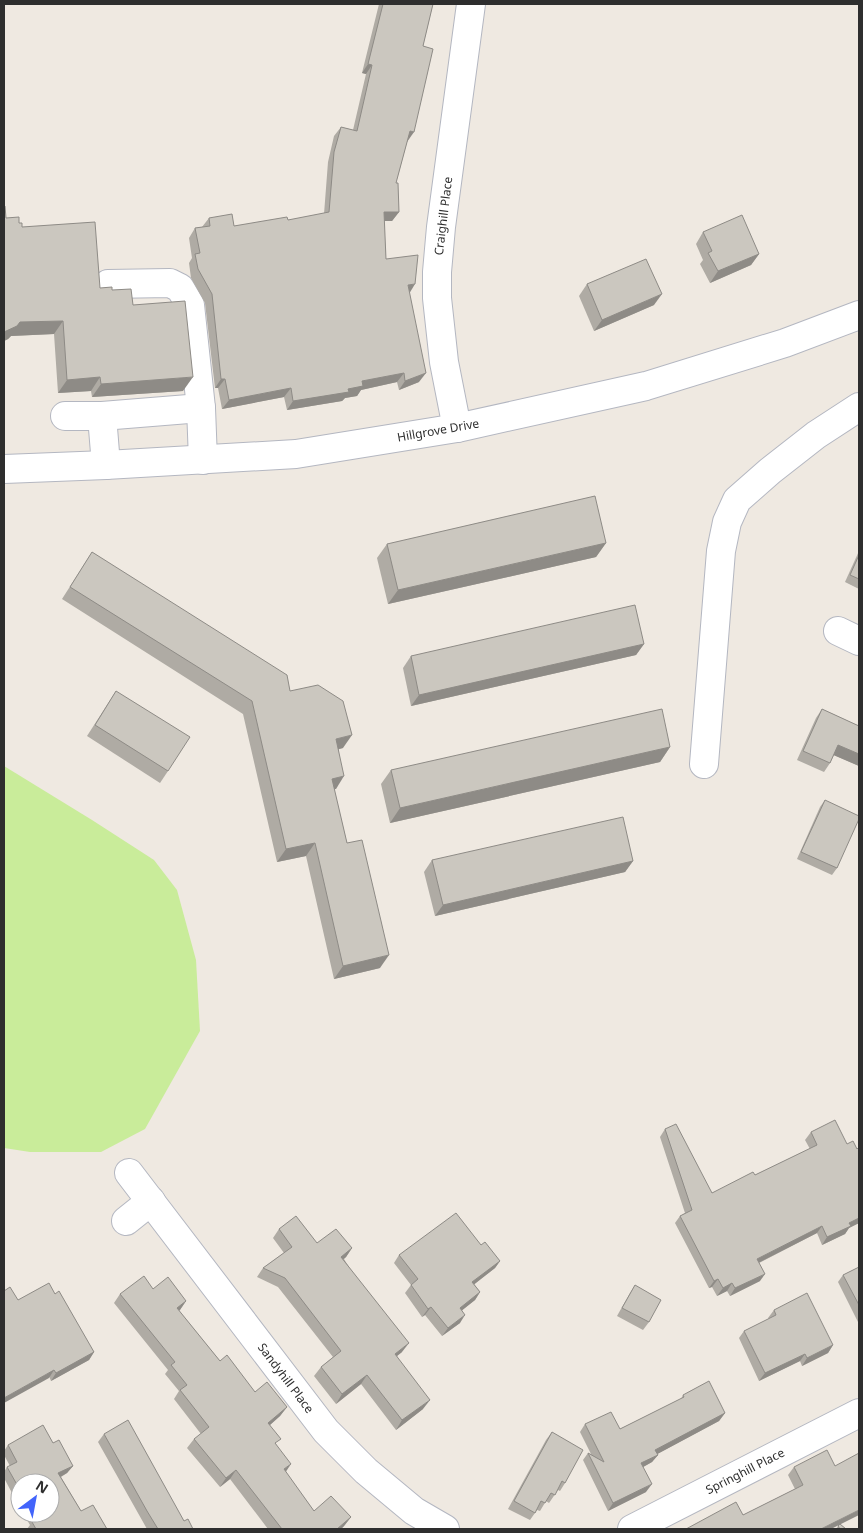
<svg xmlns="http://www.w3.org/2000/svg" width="863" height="1533" font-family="'Noto Sans',sans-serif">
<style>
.pitch{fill:#c9ec9a}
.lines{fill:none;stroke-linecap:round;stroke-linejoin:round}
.minor-casing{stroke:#b4b7c1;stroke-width:30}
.minor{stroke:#fff;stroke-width:28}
.wall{fill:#afaba4}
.shaded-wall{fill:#8e8b86}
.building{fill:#cbc7bf;stroke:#8e8b86}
.labels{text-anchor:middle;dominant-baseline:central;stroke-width:5;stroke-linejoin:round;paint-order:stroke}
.street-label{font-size:12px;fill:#2e2e2e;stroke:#fff}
</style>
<rect width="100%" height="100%" fill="#efe9e1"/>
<path class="pitch" d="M4 766 92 820 154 860 177 890 196 960 200 1031 145 1129 101 1152H30L4 1148Z"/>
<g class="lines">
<defs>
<g id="minor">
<path d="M108 284 170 283 180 288 190 305 201 408 203 460"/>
<path d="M65 416H102L201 408"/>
<path d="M102 416 106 465"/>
<path d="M457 428 444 362 437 298V272L441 227 471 4"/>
<path d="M4 469 106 465 296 454 457 428 646 386 785 343 859 315"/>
<path d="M838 631 859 641"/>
<path d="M704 764 721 551 727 522 737 500 770 471 816 435 859 407"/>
<path d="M129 1173 326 1431 366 1471 414 1511 445 1529"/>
<path d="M126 1221 151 1201"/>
<path d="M632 1529 859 1413"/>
</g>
</defs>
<use href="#minor" class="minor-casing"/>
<use href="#minor" class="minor"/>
</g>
<g class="wall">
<path d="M379 4H433L423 46 407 142 396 183 399 212 392 221H384L386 259 409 293 419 382 399 390 397 382 361 390 357 396 345 398 342 401 287 410 284 397 222 409 218 388H215L205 303 191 278 189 263 192 258 189 238 195 228 202 227 209 218 234 226 288 220 324 214 328 162 334 136 341 127 353 130 366 74 362 73Z"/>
<path d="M4 206 6 218 19 223 22 227 100 288 112 290 133 305 183 391 92 397 91 391 58 393 54 334 11 336 8 339 4 341Z"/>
<path d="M703 232 759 254 751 265 710 283 700 264 703 260 696 244Z"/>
<path d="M587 284 654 305 594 331 579 296Z"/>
<path d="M606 543 596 557 388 604 377 558 387 544Z"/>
<path d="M859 551V589L845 582Z"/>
<path d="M92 552 290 691 343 748 339 749 336 789H334L347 843 380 968 334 979 306 856 277 862 243 714 62 599Z"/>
<path d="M644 644 636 655 411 706 403 668 411 656Z"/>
<path d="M116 691 168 771 160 783 87 736Z"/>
<path d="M822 709 859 726V766L834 755 830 763 824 772 797 760 816 718Z"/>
<path d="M670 747 660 762 390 823 381 784 391 770Z"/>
<path d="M825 800 837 868 832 875 797 859 820 807Z"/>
<path d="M432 860 633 861 625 872 435 916 424 872Z"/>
<path d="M665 1129 712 1193 755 1175 810 1149 805 1140 811 1132 847 1144 857 1149 859 1147V1223L849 1228 845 1234 822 1245 817 1233 759 1263 760 1281 730 1296 727 1291 717 1296 712 1287 709 1288 675 1223 680 1216 685 1213 660 1137Z"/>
<path d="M279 1229 317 1243 352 1248 346 1257 344 1259 402 1352 397 1356 423 1409 396 1430 361 1384 336 1404 314 1376 321 1367 333 1357 278 1287 257 1277 263 1268 284 1253 273 1238Z"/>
<path d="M481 1245 500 1261 495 1268 474 1284 480 1292 475 1300 462 1310 460 1323 442 1336 425 1315 422 1317 405 1293 411 1285 394 1263 399 1255Z"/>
<path d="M859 1267V1322H858L838 1282 843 1275Z"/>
<path d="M635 1285 649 1322 643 1330 617 1316 630 1293Z"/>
<path d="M153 1289 186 1301 179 1311 220 1361 255 1392 287 1407 280 1416 270 1425 285 1472 314 1511 351 1517 344 1526 341 1529H268L230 1479 220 1487 187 1448 194 1439 201 1434 174 1399 179 1391 165 1374 168 1370 114 1303 120 1294Z"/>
<path d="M55 1294 94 1352 89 1360 51 1381 18 1300Z"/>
<path d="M774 1310 833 1345 828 1353 802 1366 800 1361 759 1381 739 1338 744 1331 769 1319 768 1318Z"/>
<path d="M683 1395 725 1413 719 1421 657 1454 658 1455 652 1462 643 1467 646 1492 608 1511 583 1460 588 1453 591 1454 580 1432 585 1424 620 1429 681 1399Z"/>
<path d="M552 1432 565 1483 560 1491 558 1490 549 1503 546 1501 540 1511 537 1510 530 1520 508 1509 546 1440Z"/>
<path d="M104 1434 184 1521 193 1529H147L98 1442Z"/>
<path d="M53 1443 73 1466 67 1473 61 1477 81 1511 107 1529H27L30 1525 23 1513H50L20 1483V1508L4 1478V1472L7 1467 10 1466 4 1455V1451L8 1445Z"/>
<path d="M794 1467 840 1524 846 1529H836L839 1525 743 1515 795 1489 788 1475Z"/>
</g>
<g class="shaded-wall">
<path d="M368 64 372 65 366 74 362 73Z"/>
<path d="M410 131 414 132 407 142 403 141Z"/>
<path d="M384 212H399L392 221H377Z"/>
<path d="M759 254 751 265 710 283 718 271Z"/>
<path d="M415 284 409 294 408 285Z"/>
<path d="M662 294 654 305 594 331 602 320Z"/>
<path d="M63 321 54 334 11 336 8 339 4 341V332L20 322Z"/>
<path d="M404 373 397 382 361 390 357 396 345 398 342 401 287 410 293 401 362 381Z"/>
<path d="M426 373 419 382 399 390 405 381Z"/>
<path d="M100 377 91 391 58 393 67 380Z"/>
<path d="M193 377 183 391 92 397 101 384Z"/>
<path d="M221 379H225L218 388H215Z"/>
<path d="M291 388 284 397 222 409 229 400Z"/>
<path d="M606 543 596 557 388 604 398 590Z"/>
<path d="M644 644 636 655 411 706 419 695Z"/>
<path d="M352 735 343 748 327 752 336 739Z"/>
<path d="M838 745 859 754V766L831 754Z"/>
<path d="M670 747 660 762 390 823 400 808Z"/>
<path d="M344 776 336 789 323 791 332 779Z"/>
<path d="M315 843 306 856 277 862 286 849Z"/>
<path d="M633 861 625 872 435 916 443 905Z"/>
<path d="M389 955 380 968 334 979 343 966Z"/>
<path d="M859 1218V1223L849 1228 845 1234 822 1245 827 1237 849 1223Z"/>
<path d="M822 1226 817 1233 752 1266 757 1259Z"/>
<path d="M352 1248 346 1257 335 1266 341 1257Z"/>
<path d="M500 1261 495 1268 467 1290 472 1282Z"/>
<path d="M765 1274 760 1281 730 1296 735 1288Z"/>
<path d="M718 1279 712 1287 709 1288 714 1281Z"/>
<path d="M732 1283 727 1291 717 1296 723 1288Z"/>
<path d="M480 1292 475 1300 455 1316 460 1308Z"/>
<path d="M186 1301 180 1310 170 1317 177 1308Z"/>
<path d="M431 1307 425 1315 422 1317 428 1309Z"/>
<path d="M465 1315 460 1323 442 1336 448 1328Z"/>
<path d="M409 1343 402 1352 388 1363 395 1354Z"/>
<path d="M833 1345 828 1353 802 1366 807 1358Z"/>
<path d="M94 1352 89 1360 51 1381 56 1373Z"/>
<path d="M805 1354 800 1361 759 1381 765 1373Z"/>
<path d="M54 1370 49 1378 4 1403V1398Z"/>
<path d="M367 1375 361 1384 336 1404 342 1394Z"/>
<path d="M430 1400 423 1409 396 1430 402 1420Z"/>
<path d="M287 1407 280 1416 262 1432 268 1423Z"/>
<path d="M725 1413 719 1421 650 1458 655 1450Z"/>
<path d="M658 1455 652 1462 636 1471 641 1463Z"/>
<path d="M291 1464 285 1473 284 1469Z"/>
<path d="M73 1466 67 1473 53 1481 58 1473Z"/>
<path d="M236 1470 230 1479 220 1487 226 1478Z"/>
<path d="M652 1484 646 1492 608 1511 613 1503Z"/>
<path d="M859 1510V1515L831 1529H821Z"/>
<path d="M351 1517 344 1526 341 1529H337Z"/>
</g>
<g class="building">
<path d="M383 4H433L423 46 433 49 414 132 410 131 396 183H398L399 212H384L386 259 418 255 415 284 408 285 426 373 405 381 404 373 362 381 363 386 348 389 349 392 293 401 291 388 229 400 225 379H221L212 294 198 269 195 254 200 253 195 228 210 226 209 218 232 214 234 226 287 217 288 220 329 212 334 152 341 127 357 131 372 65 368 64Z"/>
<path d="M4 206H5L6 218 19 217V223H22V227L95 222 100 288 112 287V290L131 289 133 305 185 301 193 377 101 384 100 377 67 380 63 321 20 322 17 326 4 332Z"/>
<path d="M742 215 759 254 718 271 708 253 712 251 703 232Z"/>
<path d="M646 259 662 294 602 320 587 284Z"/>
<path d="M595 496 606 543 398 590 387 544Z"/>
<path d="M92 552 287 675 290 691 318 685 343 701 352 735 336 739 344 776 332 779 347 843 362 840 389 955 343 966 315 843 286 849 252 701 70 587Z"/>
<path d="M859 555V579L850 575Z"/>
<path d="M635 605 644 644 419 695 411 656Z"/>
<path d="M116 691 190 737 168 771 95 725Z"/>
<path d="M662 709 670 747 400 808 391 770Z"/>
<path d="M822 709 859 726V754L838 745 830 763 803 751Z"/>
<path d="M825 800 859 816V819L837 868 801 852Z"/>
<path d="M623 817 633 861 443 905 432 860Z"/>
<path d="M835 1120 847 1144 853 1141 857 1149 859 1147V1218L849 1223 851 1226 827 1237 822 1226 757 1259 765 1274 735 1288 732 1283 723 1288 718 1279 714 1281 680 1216 692 1210 665 1129 676 1124 712 1193 753 1172 755 1175 817 1145 811 1132Z"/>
<path d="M456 1213 481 1245 485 1242 500 1261 472 1282 480 1292 460 1308 465 1315 448 1328 431 1307 428 1309 411 1285 418 1279 399 1255Z"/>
<path d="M296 1216 317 1243 336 1229 352 1248 341 1257 409 1343 395 1354 430 1400 402 1420 367 1375 342 1394 321 1367 341 1351 285 1278 263 1268 292 1247 279 1229Z"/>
<path d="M859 1267V1305L843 1275Z"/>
<path d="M144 1276 153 1289 168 1277 186 1301 177 1308 220 1361 227 1355 255 1392 267 1382 287 1407 268 1423 281 1439 275 1443 291 1464 284 1469 314 1511 331 1496 351 1517 337 1529H282L236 1470 226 1478 194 1439 209 1427 180 1390 187 1385 171 1365 175 1362 120 1294Z"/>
<path d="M49 1283 55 1294 59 1291 94 1352 56 1373 54 1370 4 1398V1291L10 1287 18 1300Z"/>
<path d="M635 1285 661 1300 649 1322 622 1308Z"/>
<path d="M807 1293 833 1345 807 1358 805 1354 765 1373 744 1331 776 1315 774 1310Z"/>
<path d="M709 1381 725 1413 655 1450 658 1455 641 1463 652 1484 613 1503 588 1453 604 1462 585 1424 611 1412 620 1429 684 1397 683 1395Z"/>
<path d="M128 1420 184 1521 188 1519 193 1529H158L147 1511 104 1434Z"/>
<path d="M43 1425 53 1443 59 1440 73 1466 58 1473 81 1511 93 1505 107 1529H36L32 1522 37 1520 33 1513H50V1483H20V1490L7 1467 17 1462 8 1445Z"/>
<path d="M552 1432 583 1450 565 1483 562 1481 555 1495 551 1493 545 1503 541 1501 535 1513 514 1501Z"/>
<path d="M827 1450 835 1466 859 1453V1510L821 1529H686L736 1502 743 1515 803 1485 794 1467Z"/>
<path d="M840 1524 846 1529H840L838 1526Z"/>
</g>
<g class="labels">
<g class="street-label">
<text transform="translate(443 216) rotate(-83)">Craighill Place</text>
<text transform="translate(438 430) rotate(-10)">Hillgrove Drive</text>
<text transform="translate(286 1378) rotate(53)">Sandyhill Place</text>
<text transform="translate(745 1471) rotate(-27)">Springhill Place</text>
</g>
</g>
<rect width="863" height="1533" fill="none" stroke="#2e2e2e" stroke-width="10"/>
<g transform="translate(35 1498) rotate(32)"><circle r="24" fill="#ffffff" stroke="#ababab"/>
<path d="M0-4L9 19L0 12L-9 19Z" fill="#4264fb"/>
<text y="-8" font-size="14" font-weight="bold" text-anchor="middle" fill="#2e2e2e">N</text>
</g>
</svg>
